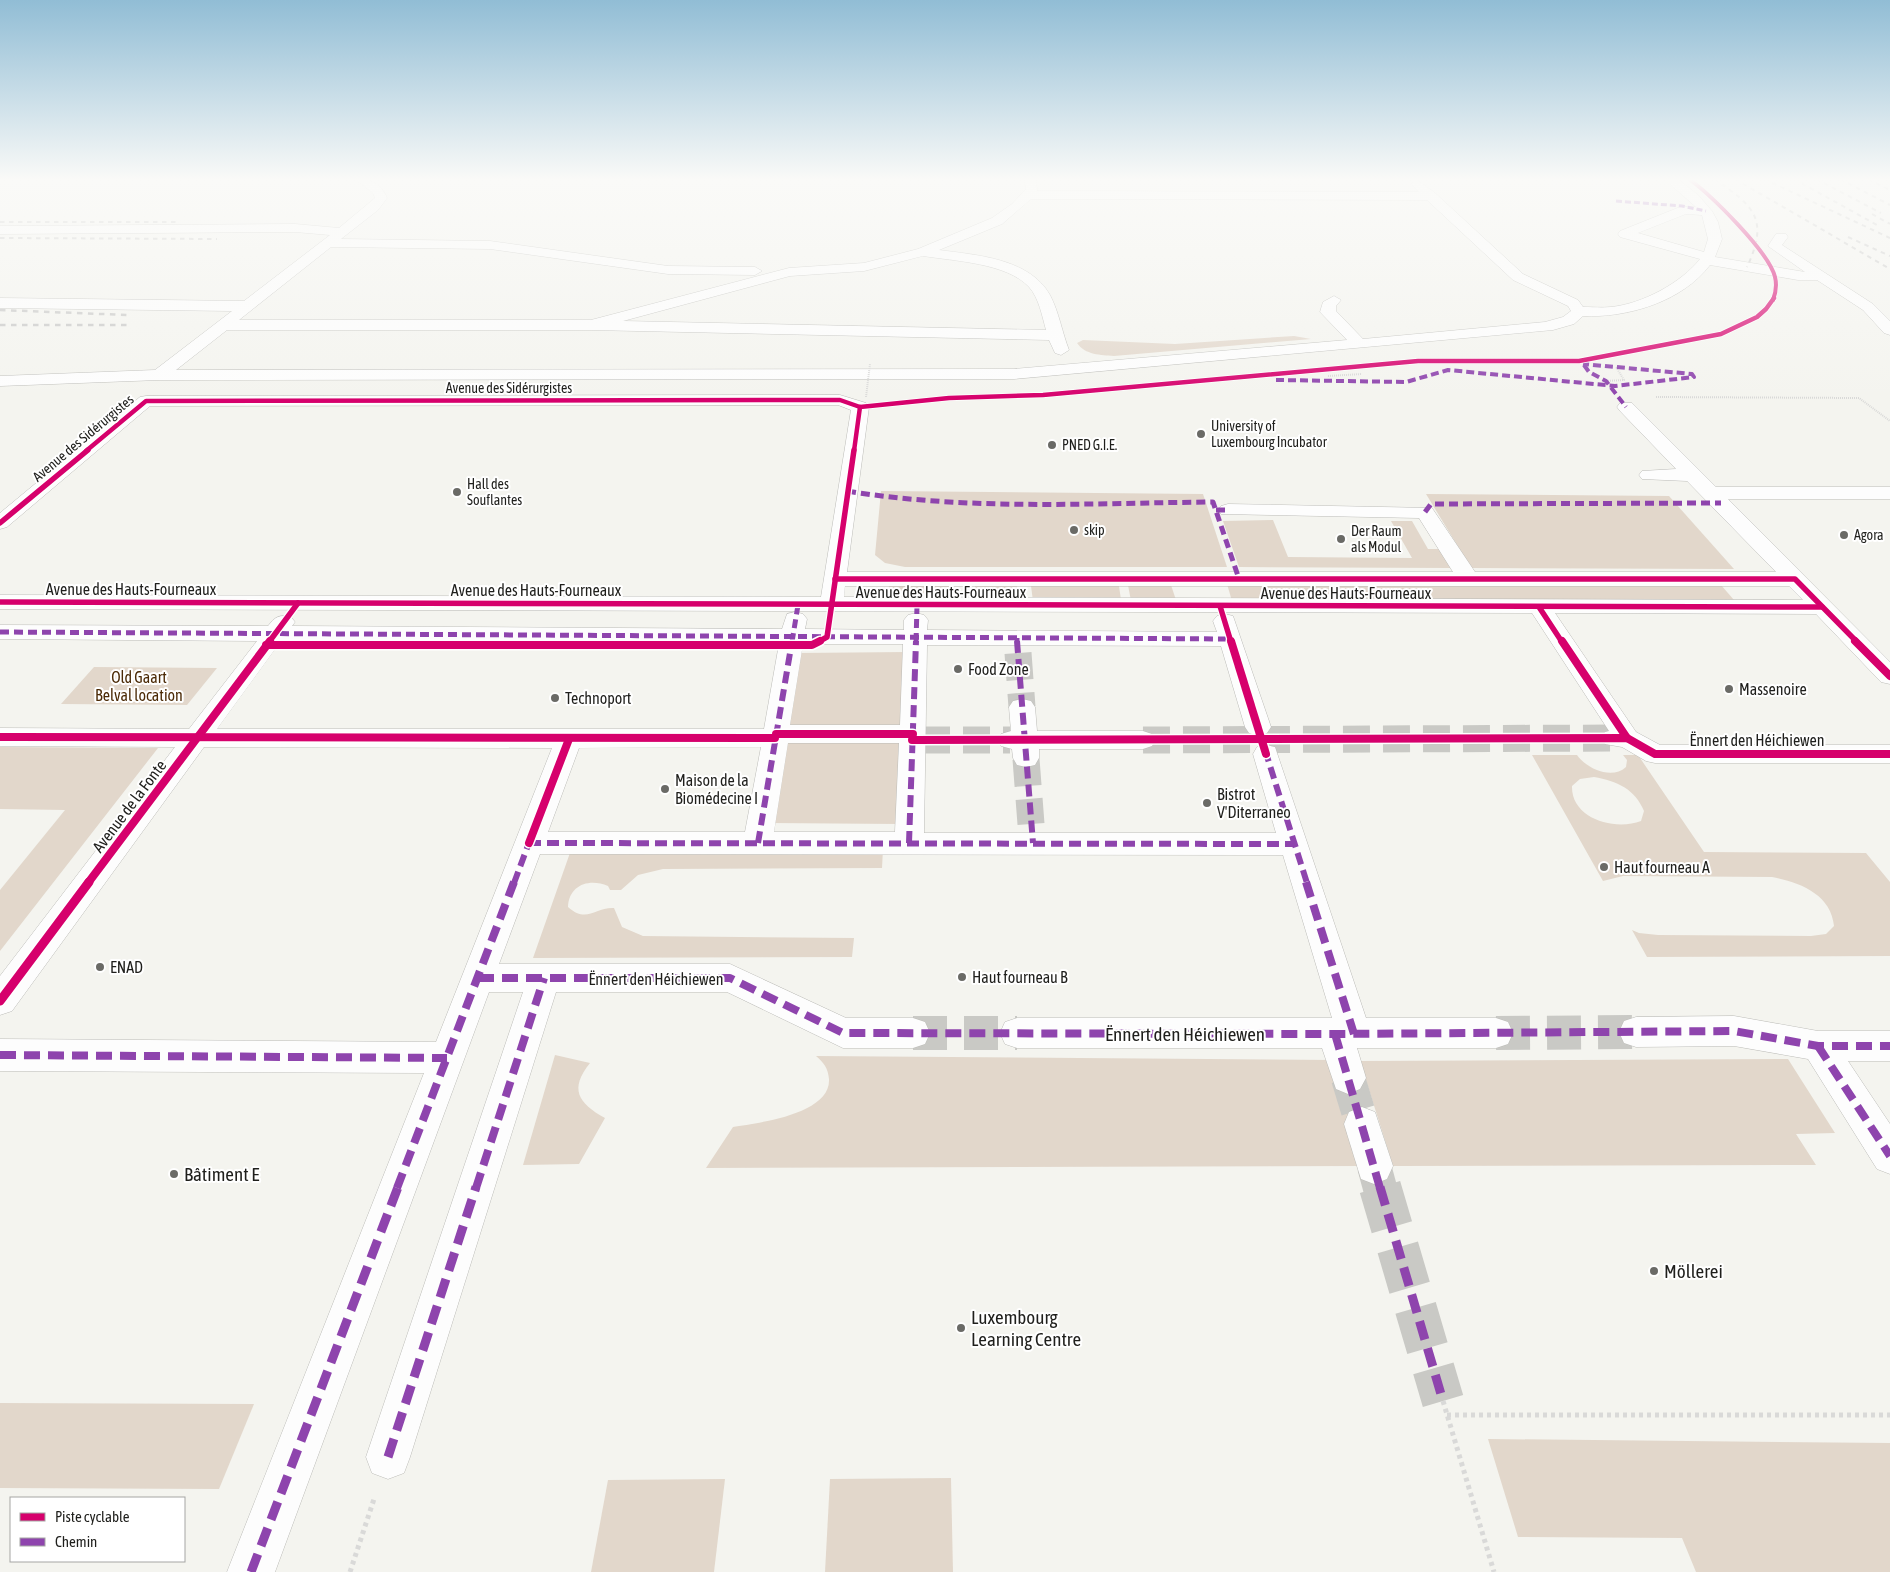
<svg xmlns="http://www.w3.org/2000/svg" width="1890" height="1572" font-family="'Asap Condensed',sans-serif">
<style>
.green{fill:#e2d7cb;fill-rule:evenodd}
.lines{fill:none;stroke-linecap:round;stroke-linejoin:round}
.minor-tunnel-far2{stroke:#c9c9c5;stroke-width:27;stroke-dasharray:27 13;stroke-linecap:butt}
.minor-tunnel-far1{stroke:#c9c9c5;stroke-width:34;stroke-dasharray:34 17;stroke-linecap:butt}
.minor-tunnel{stroke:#c9c9c5;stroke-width:42;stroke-dasharray:42 21;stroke-linecap:butt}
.minor-casing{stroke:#bcbcb8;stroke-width:1}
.path-far1{stroke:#d9d9d8;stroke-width:2;stroke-dasharray:1 1;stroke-linecap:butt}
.path{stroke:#d9d9d8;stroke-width:5;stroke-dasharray:4 4;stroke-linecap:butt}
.minor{fill:#fdfdfd;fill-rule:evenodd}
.rail-far1{stroke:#c6c6c5;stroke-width:2;stroke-dasharray:4.5 4.5;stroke-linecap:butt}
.rail{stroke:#c6c6c5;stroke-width:2.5;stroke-dasharray:5.5 5.5;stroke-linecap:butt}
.path-bridge{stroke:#d9d9d8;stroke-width:2;stroke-dasharray:1 1;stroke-linecap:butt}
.quiet-far5{stroke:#8e44ad;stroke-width:3;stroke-dasharray:6 3;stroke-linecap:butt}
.quiet-far4{stroke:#8e44ad;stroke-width:4;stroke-dasharray:8 4;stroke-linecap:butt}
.quiet-far3{stroke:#8e44ad;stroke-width:5;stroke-dasharray:9 5;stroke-linecap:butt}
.quiet-far2{stroke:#8e44ad;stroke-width:6;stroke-dasharray:12 6;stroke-linecap:butt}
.quiet-far1{stroke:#8e44ad;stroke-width:8;stroke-dasharray:16 8;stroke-linecap:butt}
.quiet{stroke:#8e44ad;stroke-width:9;stroke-dasharray:19 9;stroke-linecap:butt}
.cycleway-far4-casing{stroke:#fff;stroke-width:5}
.cycleway-far3-casing{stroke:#fff;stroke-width:6}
.cycleway-far2-casing{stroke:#fff;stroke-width:8}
.cycleway-far1-casing{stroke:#fff;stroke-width:11}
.cycleway-casing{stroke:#fff;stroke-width:12}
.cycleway-far4{stroke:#d6006c;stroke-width:4}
.cycleway-far3{stroke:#d6006c;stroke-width:4.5}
.cycleway-far2{stroke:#d6006c;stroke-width:5.5}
.cycleway-far1{stroke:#d6006c;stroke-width:8}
.cycleway{stroke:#d6006c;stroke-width:9}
.poi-dot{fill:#6a6a66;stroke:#fff;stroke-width:2}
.labels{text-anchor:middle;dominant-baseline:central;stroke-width:4;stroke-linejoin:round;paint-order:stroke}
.far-street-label{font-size:14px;fill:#1f1f1c;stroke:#fff}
.far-poi-label{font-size:14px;fill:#1f1f1c;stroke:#fff;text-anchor:start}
.street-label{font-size:16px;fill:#1f1f1c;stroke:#fff}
.poi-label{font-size:16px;fill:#1f1f1c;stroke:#fff;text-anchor:start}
.park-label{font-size:16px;fill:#4b2a06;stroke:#fff}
.near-street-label{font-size:19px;fill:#1f1f1c;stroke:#fff}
.near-poi-label{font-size:19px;fill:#1f1f1c;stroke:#fff;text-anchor:start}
</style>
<rect width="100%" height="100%" fill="#f4f4ef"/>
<g class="green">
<path d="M1294 336 1311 339 1114 356C1101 355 1085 355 1077 343L1083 340 1175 344Z"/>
<path d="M881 491 1203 494 1227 567H905L885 563 875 555Z"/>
<path d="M1426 494 1669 496 1734 569 1471 568Z"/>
<path d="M1273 520 1288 557 1412 558 1391 521H1412L1428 549H1440L1451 568 1239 567 1223 521Z"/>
<path d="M1227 584 1721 585 1734 600 1232 601Z"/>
<path d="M951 585V601L888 602 889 586Z"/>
<path d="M975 585H1017L1018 600H975Z"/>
<path d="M1128 585H1171L1176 600 1131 601Z"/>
<path d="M1031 586H1119L1121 600 1033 601Z"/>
<path d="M907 652 904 725H786L797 653Z"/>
<path d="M94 667 217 668 187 705 61 704Z"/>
<path d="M783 742 903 743 899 824 769 823Z"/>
<path d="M0 747 158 748 0 951V890L65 810 0 809Z"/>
<path d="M1532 755H1577C1587 769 1612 780 1626 767L1627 760 1623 755H1638L1704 852 1866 853 1890 882V956L1647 957 1632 930 1639 933 1658 935 1811 936 1826 934 1834 926C1831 894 1799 882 1772 877L1623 876 1603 881ZM1594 777C1617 781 1635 789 1644 811L1641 821C1615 831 1571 819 1572 786L1580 779Z"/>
<path d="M883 849 882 868 663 869 638 875 621 890H610L608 886C589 878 569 885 568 907 587 924 595 907 614 908L622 927 643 936 854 938 852 957 533 958 571 850Z"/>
<path d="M555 1055 590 1063C569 1089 578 1103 605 1118L579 1164 523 1165Z"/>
<path d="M816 1056 1333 1060 1364 1166 706 1168 733 1127C758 1123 831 1114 829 1079 828 1068 824 1063 816 1056Z"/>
<path d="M1788 1059 1835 1133 1796 1134 1816 1165 1393 1166 1360 1061Z"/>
<path d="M0 1403 254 1404 219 1489 0 1488Z"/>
<path d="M1488 1439 1890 1443V1572H1696L1682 1538 1518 1537Z"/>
<path d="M951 1478 953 1572H825L830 1479Z"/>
<path d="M725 1479 714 1572H591L608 1480Z"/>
</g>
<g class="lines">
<g class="minor-tunnel-far2">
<path d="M1018 653 1022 707"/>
<path d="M923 740H1010"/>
<path d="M1143 740 1614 738"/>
<path d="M1026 759 1031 824"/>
</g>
<g class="minor-tunnel-far1">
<path d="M913 1033H1017"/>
<path d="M1496 1033 1636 1032"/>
<path d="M1348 1078 1362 1124"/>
<path d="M1374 1166 1380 1188"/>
</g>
<path class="minor-tunnel" d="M1380 1187 1443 1401"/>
<defs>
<g id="minor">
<path d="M355 179C370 179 381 183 387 198L378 210 341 239 490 241 668 266 755 267 762 271 755 275 668 274 490 249 331 247 239 320H591L789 268 864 263 918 249 992 218 1012 204 1026 189 1024 179H1036L1037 191 1419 192 1411 184 1417 180 1435 193 1523 274 1578 300 1583 307C1593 307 1602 308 1611 307 1642 304 1681 283 1700 259L1620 237 1618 234 1620 231 1680 207H1696L1664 179H1678L1698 195 1712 211 1718 222 1722 239 1715 257 1805 272 1768 246 1776 234H1786L1788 237 1782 245 1873 304 1890 321V335L1884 333 1863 310 1817 280H1798L1710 265C1682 302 1627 318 1583 316L1574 324 1553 330 1014 379 159 380 0 386V376L155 370 232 311 0 308V298L244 301 330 235 295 232 0 234V226L295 224 339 228 375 198 373 193ZM1031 199 1427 200 1513 280 1568 306 1571 311 1563 317 1545 322 1363 339 1336 311V306L1341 300 1334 296 1323 302 1320 312 1347 340 1014 369 176 370 227 330H591L1049 340 1055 353 1061 355 1069 350C1062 332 1059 312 1050 295 1029 258 976 255 939 250L1002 224ZM1686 214 1702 215 1708 239 1704 252 1638 233ZM923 256C954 261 1007 263 1029 287 1039 298 1042 316 1046 330L623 321 790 276 864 271Z"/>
<path d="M840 395 866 403 869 407 847 572H1453L1419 518 1221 514 1218 510 1221 506 1228 504 1432 508 1475 572H1776L1687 481 1642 479 1639 475 1642 471 1676 469 1620 411 1617 407 1620 403H1632L1716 487H1890V499H1728L1890 662V684L1881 682 1816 614 1555 613 1636 732 1660 745H1890V763H1655L1646 761 1622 747 1605 744 1601 738 1605 732 1609 731 1532 613 0 609V595L821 597 851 410 838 405 150 406 7 527 0 529V513L140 397 146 396ZM845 586H1789L1803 600 844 597Z"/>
<path d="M795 612 803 614 807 619 805 629 904 630V620L908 615 916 613 924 615 928 620 927 630 1217 632 1213 621 1217 616 1225 614 1233 616 1271 727 1267 733 1258 736 1249 733 1245 727 1221 646 927 645 924 833H1276L1253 754 1257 747 1266 745 1275 747 1366 1018H1496L1508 1022 1513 1033 1508 1044 1496 1048H1357L1366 1078 1360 1089 1348 1094 1336 1089 1322 1048H1017L1005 1044 1000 1033 1005 1022 1017 1018H1332L1283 855 540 854 499 964H730L846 1018H913L925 1022 930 1033 925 1044 913 1048H843L727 992H556L410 1457 404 1473 388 1479 372 1473 366 1457 523 992H489L275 1572H227L424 1073 0 1071V1039L436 1042 552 748 204 747 12 1011 0 1015V976L175 747 0 746V728L189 729 257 641 0 639V625L268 626C275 617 279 614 291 617L295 622 292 626 782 629 787 614ZM281 641 779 644 764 729H217ZM803 644H903L900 725H790ZM788 743H899L895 832H774ZM761 747 745 832H548L579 748Z"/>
<path d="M1022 699 1031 701 1035 707 1037 731H1143L1152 734 1156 740 1152 746 1143 749H1039V758L1035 765 1026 767 1017 765 1013 758 1012 749 1001 746 997 740 1001 734 1011 731 1009 707 1013 701Z"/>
<path d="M1734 1016 1818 1031H1890V1061H1848L1890 1124V1174L1877 1169 1808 1059 1734 1046 1636 1047 1624 1043 1619 1032 1624 1021 1636 1017Z"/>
<path d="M1362 1107 1375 1112 1393 1166 1387 1179 1374 1184 1361 1179 1344 1124 1349 1112Z"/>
</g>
</defs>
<use href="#minor" class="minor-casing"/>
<g class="path-far1">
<path d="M1328 376 1362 374"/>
<path d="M1606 381 1624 380 1616 367"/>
<path d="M1656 397 1859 398 1890 421"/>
</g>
<g class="path">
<path d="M1443 1401 1494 1572"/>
<path d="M1447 1415H1890"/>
<path d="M350 1572 375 1496"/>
</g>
<use href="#minor" class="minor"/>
<g class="rail-far1">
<path d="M1702 179 1704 180"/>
<path d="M1714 179C1755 206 1769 220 1747 267"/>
<path d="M1735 179 1890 269"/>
<path d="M1764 179 1890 238"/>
<path d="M1794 179 1877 225"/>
<path d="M1816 179 1881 213"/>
<path d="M1840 179 1890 205"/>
<path d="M1868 179 1890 190"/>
<path d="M1872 214 1890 224"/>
<path d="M0 222H176"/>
<path d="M1848 237 1890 256"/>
<path d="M0 238 217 239"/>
</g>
<g class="rail">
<path d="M0 310 127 315"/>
<path d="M0 325H131"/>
</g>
<path class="path-bridge" d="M866 397 870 364"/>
<path class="quiet-far5" d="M1616 201 1682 206 1706 211"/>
<g class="quiet-far4">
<path d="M1584 365 1589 372 1606 381 1626 407"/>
<path d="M1276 380 1406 382 1448 370 1615 386 1694 377 1692 374 1583 364"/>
</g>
<g class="quiet-far3">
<path d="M847 491C969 511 1090 503 1213 502L1239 579"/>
<path d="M1216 510H1228"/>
<path d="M1425 512 1431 504 1721 503"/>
<path d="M0 632 1231 639"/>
<path d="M1017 638V642"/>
<path d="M792 642 798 605"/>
<path d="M916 642 917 606"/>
</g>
<g class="quiet-far2">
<path d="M1017 641 1033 843"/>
<path d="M1265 750 1307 883"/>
<path d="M529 843 1294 844"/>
<path d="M758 843 792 641"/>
<path d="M909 843 916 641"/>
<path d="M514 883 530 840"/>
</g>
<g class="quiet-far1">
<path d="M1306 882 1354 1034"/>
<path d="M478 978H730L843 1033 1335 1034 1734 1031 1818 1046H1890"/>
<path d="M1335 1034 1380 1188"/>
<path d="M1818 1046 1890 1156"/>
<path d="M0 1055 447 1058"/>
<path d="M397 1188 514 882"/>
<path d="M476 1188 544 978"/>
</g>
<g class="quiet">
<path d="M1380 1187 1443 1401"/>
<path d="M388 1457 476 1187"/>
<path d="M251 1572 398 1187"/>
</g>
<defs>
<path id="cycleway-far4" d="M1689 179C1711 195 1769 252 1775 277 1777 285 1776 292 1773 300"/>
<g id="cycleway-far3">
<path d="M860 407 949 398 1043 395 1418 361H1579L1721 334 1757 317 1766 309 1774 298"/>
<path d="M86 451 146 401 840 400 860 407"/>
<path d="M854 451 860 407"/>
</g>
<g id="cycleway-far2">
<path d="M0 523 88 450"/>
<path d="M835 579H1795L1857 642"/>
<path d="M0 602 1822 607"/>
<path d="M1220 606 1231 642"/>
<path d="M1539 607 1562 642"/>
<path d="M269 642 298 603"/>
<path d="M818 642 827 637 854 450"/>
</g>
<g id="cycleway-far1">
<path d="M1231 641 1266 754"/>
<path d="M1562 641 1627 738"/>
<path d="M1855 641 1890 676"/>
<path d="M266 645H812L820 641"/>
<path d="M776 734H913"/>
<path d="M0 737 775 738"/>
<path d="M912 740 1627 738 1655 754H1890"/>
<path d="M529 843 569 739"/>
<path d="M88 883 270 641"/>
</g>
<path id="cycleway" d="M0 1001 89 882"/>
</defs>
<use href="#cycleway-far4" class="cycleway-far4-casing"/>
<use href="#cycleway-far3" class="cycleway-far3-casing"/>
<use href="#cycleway-far2" class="cycleway-far2-casing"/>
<use href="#cycleway-far1" class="cycleway-far1-casing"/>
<use href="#cycleway" class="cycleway-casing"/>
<use href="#cycleway-far4" class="cycleway-far4"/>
<use href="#cycleway-far3" class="cycleway-far3"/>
<use href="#cycleway-far2" class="cycleway-far2"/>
<use href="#cycleway-far1" class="cycleway-far1"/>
<use href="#cycleway" class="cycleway"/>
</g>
<linearGradient id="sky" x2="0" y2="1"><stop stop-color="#91bdd5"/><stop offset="0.45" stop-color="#fafaf8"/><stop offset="1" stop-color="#fafaf8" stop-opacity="0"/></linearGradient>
<rect width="1890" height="399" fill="url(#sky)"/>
<g class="poi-dot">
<circle cx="1201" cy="434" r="5"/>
<circle cx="1052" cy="445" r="5"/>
<circle cx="457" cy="492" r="5"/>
<circle cx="1074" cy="530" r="5"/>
<circle cx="1844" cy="535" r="5"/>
<circle cx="1341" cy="539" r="5"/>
<circle cx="958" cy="669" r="5"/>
<circle cx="1729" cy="689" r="5"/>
<circle cx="555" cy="698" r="5"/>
<circle cx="665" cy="789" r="5"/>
<circle cx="1207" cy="803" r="5"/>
<circle cx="1604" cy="867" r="5"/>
<circle cx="100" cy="967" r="5"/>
<circle cx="962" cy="977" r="5"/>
<circle cx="174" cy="1174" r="5"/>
<circle cx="1654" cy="1271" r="5"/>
<circle cx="961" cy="1328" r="5"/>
</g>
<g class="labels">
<g class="far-street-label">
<text x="509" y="388">Avenue des Sidérurgistes</text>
<text transform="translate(83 438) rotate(-40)">Avenue des Sidérurgistes</text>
</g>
<g class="far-poi-label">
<text x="1211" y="426">University of<tspan x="1211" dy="16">Luxembourg Incubator</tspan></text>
<text x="1062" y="445">PNED G.I.E.</text>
<text x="467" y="484">Hall des<tspan x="467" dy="16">Souflantes</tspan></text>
<text x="1084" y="530">skip</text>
<text x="1351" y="531">Der Raum<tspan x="1351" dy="16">als Modul</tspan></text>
<text x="1854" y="535">Agora</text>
</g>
<g class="street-label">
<text x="131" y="589">Avenue des Hauts-Fourneaux</text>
<text x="536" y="590">Avenue des Hauts-Fourneaux</text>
<text x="941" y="592">Avenue des Hauts-Fourneaux</text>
<text x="1346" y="593">Avenue des Hauts-Fourneaux</text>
<text x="1757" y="740">Ënnert den Héichiewen</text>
<text transform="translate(129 806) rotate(-53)">Avenue de la Fonte</text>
<text x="656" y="979">Ënnert den Héichiewen</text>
</g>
<g class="poi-label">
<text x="968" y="669">Food Zone</text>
<text x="1739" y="689">Massenoire</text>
<text x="565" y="698">Technoport</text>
<text x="675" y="780">Maison de la<tspan x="675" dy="18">Biomédecine I</tspan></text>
<text x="1217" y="794">Bistrot<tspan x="1217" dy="18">V'Diterraneo</tspan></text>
<text x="1614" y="867">Haut fourneau A</text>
<text x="110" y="967">ENAD</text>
<text x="972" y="977">Haut fourneau B</text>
</g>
<g class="park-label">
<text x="139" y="677">Old Gaart<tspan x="139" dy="18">Belval location</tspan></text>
</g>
<g class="near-street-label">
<text x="1185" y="1034">Ënnert den Héichiewen</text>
</g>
<g class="near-poi-label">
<text x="184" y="1174">Bâtiment E</text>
<text x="1664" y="1271">Möllerei</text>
<text x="971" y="1317">Luxembourg<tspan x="971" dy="22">Learning Centre</tspan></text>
</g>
</g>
<rect x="10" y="1497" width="175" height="65" fill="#ffffff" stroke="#a5a5a4"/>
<rect x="20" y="1513" width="25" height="8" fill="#d6006c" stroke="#a5a5a4"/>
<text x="55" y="1522" font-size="15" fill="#1f1f1c">Piste cyclable</text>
<rect x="20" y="1538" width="25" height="8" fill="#8e44ad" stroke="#a5a5a4"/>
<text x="55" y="1547" font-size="15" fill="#1f1f1c">Chemin</text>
</svg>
